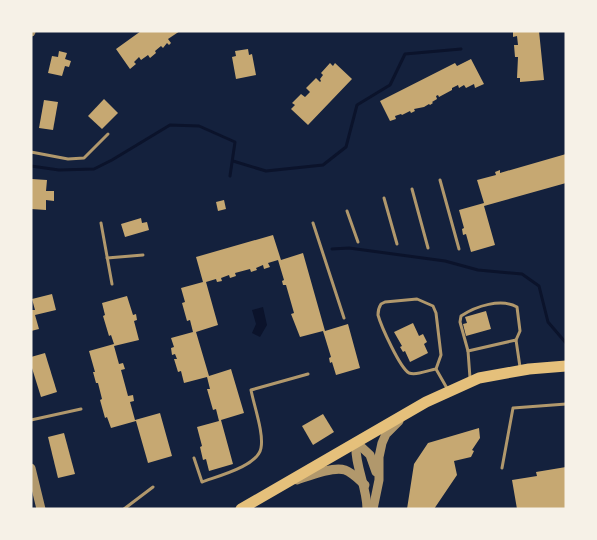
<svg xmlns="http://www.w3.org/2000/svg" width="597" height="540" font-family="Literata,serif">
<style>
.water{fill:#0b132b}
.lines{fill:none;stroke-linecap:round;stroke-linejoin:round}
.stream{stroke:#0b132b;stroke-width:3}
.building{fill:#c6a872}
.service{stroke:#b1986c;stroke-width:3}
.tertiary{stroke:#b1986c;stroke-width:9}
.primary{stroke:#e5c07b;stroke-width:11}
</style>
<rect width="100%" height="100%" fill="#14213d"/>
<path class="water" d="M263 307 267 325 260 337 252 333 256 324 252 310Z"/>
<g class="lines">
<g class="stream">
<path d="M233 161 266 171 323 165 346 147 357 105 390 85 405 54 461 49"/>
<path d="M31 166 59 170 94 169 112 160 170 125 199 126 235 142 230 176"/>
<path d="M332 249 349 248 445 261 478 270 522 274 539 286 548 322 566 343"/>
</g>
</g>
<g class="building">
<path d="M141 31H180L168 39 171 43 169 45 167 43 163 48 161 46 155 51 156 53 150 58 148 55 141 60 139 57 134 62 136 64 130 69 116 49Z"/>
<path d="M513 31H539L544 80 520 82V78H517L518 57H515L514 45H518L517 36 513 37Z"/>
<path d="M248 49 249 55 252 54 256 75 236 79 232 57 236 56 235 51Z"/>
<path d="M59 51 67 53 65 59 71 61 69 67 65 66 62 76 48 73 52 56 58 57Z"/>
<path d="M471 59 484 84 475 88 474 84 466 88 464 85 459 88 458 85 452 88V90L439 97 438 95 436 96 437 99 432 102 433 103 430 105 429 104 424 107 414 109 415 111 411 113 410 111 402 115 401 114 395 116 396 119 390 121 380 101 455 63 457 66Z"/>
<path d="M330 63 333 66 335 63 352 79 308 125 291 109 295 105 292 103 301 94 305 97 310 92 306 88 316 78 320 82 321 81 320 79 323 75 321 73Z"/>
<path d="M104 99 118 113 102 129 88 116Z"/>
<path d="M44 100 58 102 53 130 39 128Z"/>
<path d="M566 154V183L484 206 495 245 471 252 466 234 463 235 462 229 464 228 459 210 484 203 477 180 496 175 495 172 500 170V173Z"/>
<path d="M32 179 47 180 46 191H54V201L46 200V210L31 209Z"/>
<path d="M224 200 226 209 218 211 216 202Z"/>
<path d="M141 218 142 223 147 222 149 230 125 237 121 224Z"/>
<path d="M273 235 281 260 303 253 325 331 348 324 360 368 336 375 332 362 330 363 329 358 331 357 323 331 300 337 291 314 294 313 286 285H283L282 281 284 280 278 260 268 263 270 267 264 269 263 265 256 268 257 270 251 272 250 269 235 273 236 276 230 278 229 275 221 278 222 281 217 282 216 279 206 282 218 325 196 332 209 376 231 369 244 413 221 420 233 464 209 471 206 459 203 460 200 447 202 446 197 427 219 421 216 409 213 410 207 389H210L207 377 184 383 181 371 178 372 174 359H177L175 354 172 355 171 348 174 347 171 338 193 332 190 320 187 321 182 303 185 302 181 288 203 282 196 257Z"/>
<path d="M52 294 56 310 35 315 39 329 31 331V310H35L32 299Z"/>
<path d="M127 296 133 315 136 314 137 320 134 321 139 340 114 346 119 364 123 363 125 369 121 370 128 396 133 395 134 401 130 402 135 420 160 413 172 456 148 463 136 421 111 428 107 417 105 418 100 400 102 399 98 383H96L93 372H95L89 351 114 344 111 335 109 336 103 316 105 315 102 303Z"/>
<path d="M486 311 491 329 466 336 463 324 467 323 465 317Z"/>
<path d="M413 323 419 336 423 334 427 342 424 344 428 353 410 362 405 351 403 352 400 347 402 346 394 332Z"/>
<path d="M45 353 57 392 41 397 31 365V357Z"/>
<path d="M323 414 334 432 313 445 302 426Z"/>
<path d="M479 428 480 438 472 450 474 451 471 457 454 461 457 475 434 509H407L414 464 428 443Z"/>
<path d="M64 433 75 474 58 478 48 437Z"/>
<path d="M566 467V509H517L512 480 537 476 536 472Z"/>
</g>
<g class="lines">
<g class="service">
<path d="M31 152 68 159 84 158 108 134"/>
<path d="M440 180 459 249"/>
<path d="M412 189 428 248"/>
<path d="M384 198 397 244"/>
<path d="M347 211 358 242"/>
<path d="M101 223 112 284"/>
<path d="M313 223 344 318"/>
<path d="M107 258 143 255"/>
<path d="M417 299 433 306 436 313 441 355 436 369C428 370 417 376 409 373 400 368 381 326 378 315 378 310 379 307 381 304L385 302Z"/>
<path d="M468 351 460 322 461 316C476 306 501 298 517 307L520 331 516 340"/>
<path d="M436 369 448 390"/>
<path d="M470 378 468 351 516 340 520 367"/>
<path d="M31 420 81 409"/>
<path d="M194 458 202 482C218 476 258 466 261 448 264 433 254 406 251 390L308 374"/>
<path d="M502 468 513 408 566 404"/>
<path d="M124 509 153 487"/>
</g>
<g class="tertiary">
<path d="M31 32V31"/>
<path d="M356 442C354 465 367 486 367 509"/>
<path d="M356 442 370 455 376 472"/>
<path d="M31 468 41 509"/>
<path d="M297 480C309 476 333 466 345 470 353 473 359 480 365 485"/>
<path d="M373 509 379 480V457L382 443 386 434 399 421"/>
</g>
<path class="primary" d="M241 509 426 402 479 378 529 369 566 366"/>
</g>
<rect width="597" height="540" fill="none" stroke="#f6f1e7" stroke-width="65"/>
</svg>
